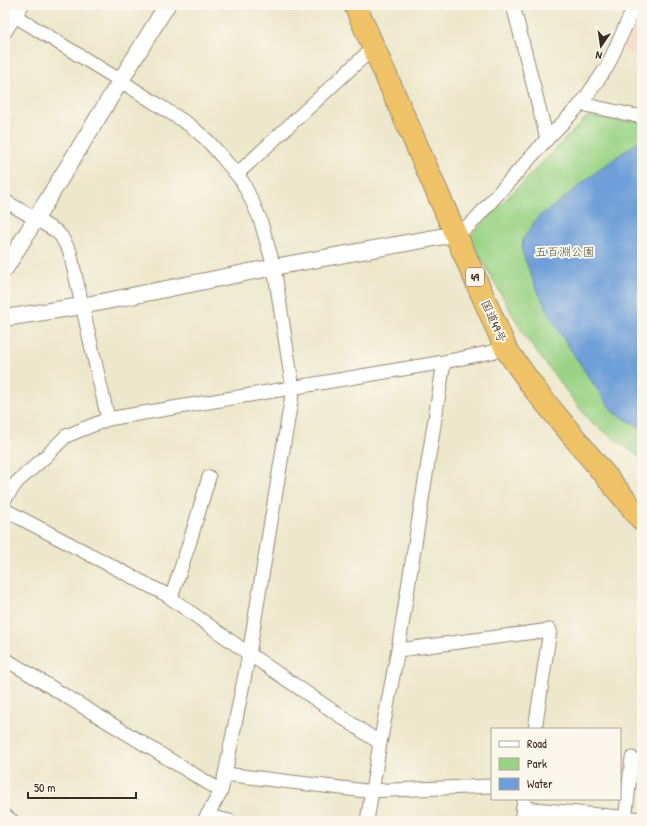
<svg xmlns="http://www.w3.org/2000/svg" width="647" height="826" font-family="'Patrick Hand','Klee One',sans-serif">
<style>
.built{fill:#f3d4bf}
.green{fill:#9ad385;stroke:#6a7e52}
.water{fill:#6e9fd8;stroke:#54647b}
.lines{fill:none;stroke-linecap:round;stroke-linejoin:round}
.minor-casing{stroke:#948874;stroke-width:15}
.tertiary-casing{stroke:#948874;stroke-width:18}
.trunk-casing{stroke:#948874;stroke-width:24}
.minor{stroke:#fff;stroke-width:13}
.tertiary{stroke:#fff;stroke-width:16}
.trunk{stroke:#f0c369;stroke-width:22}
.labels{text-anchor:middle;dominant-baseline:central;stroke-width:4;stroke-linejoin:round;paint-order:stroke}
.shield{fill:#fbf7ec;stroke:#75685c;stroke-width:1}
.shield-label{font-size:11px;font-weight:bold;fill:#3b2a1e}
.park-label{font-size:12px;fill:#535438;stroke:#fbf7ec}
.street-label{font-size:12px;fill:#3b2a1e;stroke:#fbf7ec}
</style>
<rect width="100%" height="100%" fill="#fbf7ec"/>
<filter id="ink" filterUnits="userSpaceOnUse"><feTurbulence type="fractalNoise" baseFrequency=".025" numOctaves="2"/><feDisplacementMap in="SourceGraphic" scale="8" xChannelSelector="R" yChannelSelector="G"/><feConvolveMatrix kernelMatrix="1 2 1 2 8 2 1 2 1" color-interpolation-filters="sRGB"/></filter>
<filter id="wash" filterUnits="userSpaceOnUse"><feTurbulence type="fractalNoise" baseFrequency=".012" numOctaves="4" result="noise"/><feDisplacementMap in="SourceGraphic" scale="16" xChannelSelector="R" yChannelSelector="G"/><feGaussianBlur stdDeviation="0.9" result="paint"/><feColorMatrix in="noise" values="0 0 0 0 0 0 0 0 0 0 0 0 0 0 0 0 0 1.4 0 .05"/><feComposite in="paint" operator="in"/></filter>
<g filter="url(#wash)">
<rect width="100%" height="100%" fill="#ede7cb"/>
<path class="built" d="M642 7V58L623 50Z"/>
<path class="green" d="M588 116 627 121 642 118V459L589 420 526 338 469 237Z"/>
<path class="water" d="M642 140V428L614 413 588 376 560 333 536 288 522 251 523 239 538 217 563 199 587 179 636 143Z"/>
</g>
<g filter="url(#ink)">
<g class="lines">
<defs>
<g id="minor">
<path d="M513 5 547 139"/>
<path d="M5 10 15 16 121 81 191 126 208 141 223 158 242 181 252 201 260 219 274 267 293 389 249 654 225 774 221 791 204 821"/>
<path d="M5 32 22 5"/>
<path d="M581 104 637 116 642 114"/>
<path d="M237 174 374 47"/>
<path d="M5 201 56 231 61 236 70 252 108 419"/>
<path d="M456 234 471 224 547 139 581 104 607 67 635 5"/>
<path d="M5 499 17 482 44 458 66 436 108 419 444 362 506 349"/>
<path d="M5 510 165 594 249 654 380 743"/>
<path d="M171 598 190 541 209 477"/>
<path d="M398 650 550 630 535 729"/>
<path d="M5 659 221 791"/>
<path d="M225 774 366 791 492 786"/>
<path d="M523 808 642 819"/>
<path d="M207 816 230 821"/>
<path d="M367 821 380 743 398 650 444 362"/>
<path d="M521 821 524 801"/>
<path d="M625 821 632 758"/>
</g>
<g id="tertiary">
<path d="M5 269 167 5"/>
<path d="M5 318 82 306 274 267 456 234"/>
<path d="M5 818 10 821"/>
</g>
<path id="trunk" d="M355 5 506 349 536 391 642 520"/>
</defs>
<use href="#minor" class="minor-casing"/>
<use href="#tertiary" class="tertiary-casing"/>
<use href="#trunk" class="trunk-casing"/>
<use href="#minor" class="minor"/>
<use href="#tertiary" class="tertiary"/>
<use href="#trunk" class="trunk"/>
</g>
</g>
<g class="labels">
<rect class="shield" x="466" y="268" width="18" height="18" rx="3"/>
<g class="shield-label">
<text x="475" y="277">49</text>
</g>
<g class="park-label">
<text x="565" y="251">五百淵公園</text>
</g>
<g class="street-label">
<text transform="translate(494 321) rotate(66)">国道49号</text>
</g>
</g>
<rect width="647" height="826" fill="none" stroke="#fbf7ec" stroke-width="20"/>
<rect x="491" y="728" width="130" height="72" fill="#fbf7ec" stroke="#aea59a"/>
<rect x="499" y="741" width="20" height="6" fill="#ffffff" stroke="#aea59a"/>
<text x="527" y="748" font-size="12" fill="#3b2a1e">Road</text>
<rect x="499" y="758" width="20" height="12" fill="#9ad385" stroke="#aea59a"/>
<text x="527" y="768" font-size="12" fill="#3b2a1e">Park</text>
<rect x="499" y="778" width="20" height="12" fill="#6e9fd8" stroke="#aea59a"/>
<text x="527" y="788" font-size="12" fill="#3b2a1e">Water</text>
<g transform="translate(601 46) rotate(193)" stroke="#fbf7ec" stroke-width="3" paint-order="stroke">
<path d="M0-3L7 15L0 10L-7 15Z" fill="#3b2a1e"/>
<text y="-6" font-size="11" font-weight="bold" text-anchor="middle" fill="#3b2a1e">N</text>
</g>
<path d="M28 792v6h108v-6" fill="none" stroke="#3b2a1e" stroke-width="2"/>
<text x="34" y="792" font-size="12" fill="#3b2a1e" stroke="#fbf7ec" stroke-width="3" paint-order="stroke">50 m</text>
</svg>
